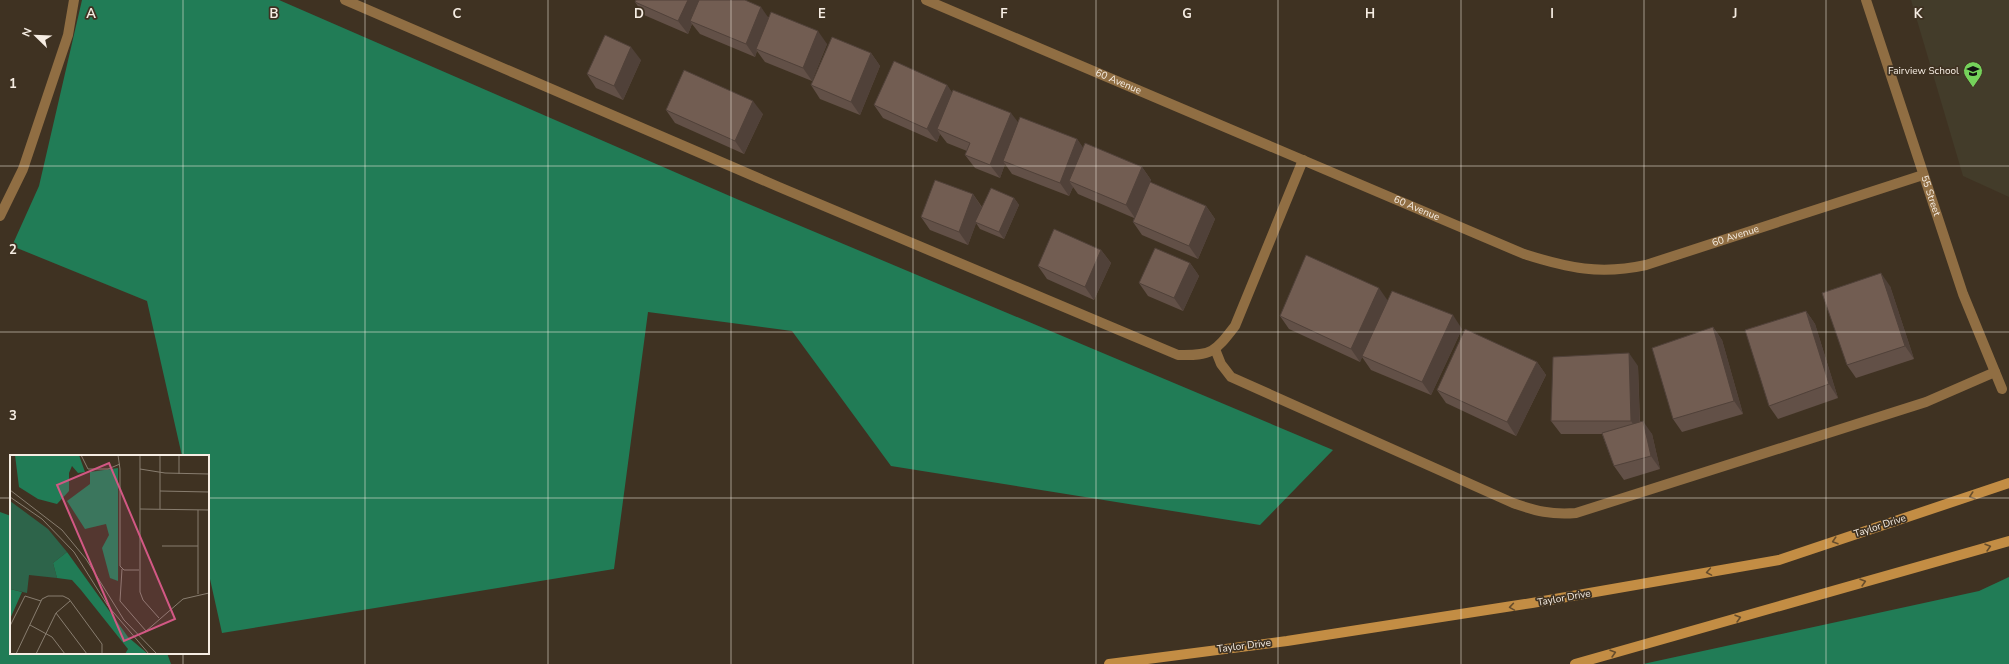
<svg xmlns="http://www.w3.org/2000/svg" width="2009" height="664" font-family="'Nunito Sans',sans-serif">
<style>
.education{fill:#433c2a}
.forest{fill:#217c56}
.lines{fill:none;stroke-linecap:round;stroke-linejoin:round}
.lane{stroke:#906e43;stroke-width:10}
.street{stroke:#906e43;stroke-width:10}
.secondary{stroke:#c38d44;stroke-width:10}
.wall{fill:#625047}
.shaded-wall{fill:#504139}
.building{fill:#725d52;stroke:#504139}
.oneway{stroke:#674d2c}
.grid{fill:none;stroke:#f6ede3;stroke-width:1;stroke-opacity:0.55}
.labels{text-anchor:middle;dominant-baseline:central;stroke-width:3.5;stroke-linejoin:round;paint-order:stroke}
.poi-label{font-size:10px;fill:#f6ede3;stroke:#3f3222;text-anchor:end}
.street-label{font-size:10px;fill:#f6ede3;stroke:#3f3222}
.inset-road{fill:none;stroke:#887d6f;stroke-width:1}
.view{fill:#d25884;fill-opacity:0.15;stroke:#d25884;stroke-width:2}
.inset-edge{fill:none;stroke:#f6ede3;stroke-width:2}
.grid-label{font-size:13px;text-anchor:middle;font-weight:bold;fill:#f6ede3;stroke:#3f3222;stroke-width:3.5;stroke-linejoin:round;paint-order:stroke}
</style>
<rect width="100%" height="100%" fill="#3f3222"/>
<path class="education" d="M1911 0H2009V197L1963 176Z"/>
<g class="forest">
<path d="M82 0H279L739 200 1333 450 1260 525 891 466 792 331 648 312 614 569 222 633 208 570V456H182L147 301 12 246 39 186Z"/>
<path d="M0 512 11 516V653H167L171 664H0Z"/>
<path d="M2009 577V664H1643L1979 591Z"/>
</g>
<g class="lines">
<g class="lane">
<path d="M345 0 779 187 1178 355C1212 356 1215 352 1235 326L1303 160"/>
<path d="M0 216 23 169 68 35 74 0"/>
<path d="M1215 349 1221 364 1231 377 1513 503C1536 511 1551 515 1576 513L1926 402 1995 372"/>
</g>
<g class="street">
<path id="s1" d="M926 0 1524 254C1568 268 1600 275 1646 265L1923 175"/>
<path id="s2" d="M1866 0 1963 294 2002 389"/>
</g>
<g class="secondary">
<path d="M1109 664 1287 641 1532 603 1779 560 2009 483"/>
<path d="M1575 664 2009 541"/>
</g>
</g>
<g class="wall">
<path d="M635 2 769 17 827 44 812 81 765 62 757 51 755 57 700 34 692 24 688 34 644 15Z"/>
<path d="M871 53 880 66 860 115 820 99 811 85Z"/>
<path d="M641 60 623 100 596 88 587 74Z"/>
<path d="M947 85 952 93 1018 123 1077 139 1083 148 1142 167 1151 180 1150 182 1206 206 1215 219 1198 259 1142 235 1133 222 1134 218 1078 194 1073 187 1069 196 1012 174 1005 164 1000 178 975 168 965 155 967 151 947 143 940 134 937 142 883 118 874 105Z"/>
<path d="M666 110 763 114 744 154 675 123Z"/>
<path d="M973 194 982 207 1014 198 1019 205 1004 239 980 229 976 223 968 245 930 230 921 217Z"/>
<path d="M1101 250 1111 263 1094 300 1047 279 1038 266Z"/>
<path d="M1190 263 1199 276 1183 311 1148 296 1139 283Z"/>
<path d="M1890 286 1914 359 1856 378 1847 365Z"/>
<path d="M1388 301 1462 329 1431 395 1371 370 1362 357 1360 362 1289 329 1280 316Z"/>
<path d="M1806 311 1815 324 1838 398 1778 419 1769 406Z"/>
<path d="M1713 327 1722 340 1743 414 1682 432 1673 419Z"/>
<path d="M1537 362 1546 375 1516 436 1446 403 1437 390Z"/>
<path d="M1638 366 1640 422 1652 434 1660 469 1624 480 1614 466 1602 434H1561L1551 421Z"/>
</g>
<g class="shaded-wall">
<path d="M688 0H703L690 21 692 24 688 34 678 21Z"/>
<path d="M761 7 770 20 756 49 757 51 755 57 746 44Z"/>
<path d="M818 31 827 44 812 81 803 68Z"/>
<path d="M631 47 641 60 623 100 614 86Z"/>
<path d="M871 53 880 66 860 115 851 102Z"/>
<path d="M947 85 956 98 937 129 940 134 937 142 927 129Z"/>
<path d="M753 101 763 114 744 154 735 141Z"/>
<path d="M1011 113 1021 126 1003 161 1005 164 1000 178 990 165Z"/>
<path d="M1077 139 1087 153 1069 181 1073 187 1069 196 1060 183Z"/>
<path d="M1142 167 1151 180 1135 218 1126 205Z"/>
<path d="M973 194 982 208 968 245 959 232Z"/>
<path d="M1014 198 1019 205 1004 239 999 232Z"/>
<path d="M1206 206 1215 219 1198 259 1189 246Z"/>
<path d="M1101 250 1111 263 1094 300 1085 287Z"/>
<path d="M1190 263 1199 276 1183 311 1174 298Z"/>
<path d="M1881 273 1890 286 1914 359 1905 346Z"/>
<path d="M1379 288 1388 301 1360 362 1351 349Z"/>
<path d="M1806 311 1815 324 1838 398 1829 384Z"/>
<path d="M1453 315 1462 329 1431 395 1422 382Z"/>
<path d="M1713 327 1722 340 1743 414 1734 401Z"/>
<path d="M1629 353 1638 366 1640 434 1631 421Z"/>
<path d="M1537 362 1546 375 1516 436 1507 422Z"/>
<path d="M1643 421 1652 434 1660 469 1651 456Z"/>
</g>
<g class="building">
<path d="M636 0H688L678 21 635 2Z"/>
<path d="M699 0H745L761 7 746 44 690 21Z"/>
<path d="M771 12 818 31 803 68 756 49Z"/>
<path d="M605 35 631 47 614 86 587 74Z"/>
<path d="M832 37 871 53 851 102 811 85Z"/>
<path d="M894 61 947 85 927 129 874 105Z"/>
<path d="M684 70 753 101 735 141 666 110Z"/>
<path d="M953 90 1011 113 990 165 965 155 970 143 937 129Z"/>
<path d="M1020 117 1077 139 1060 183 1003 161Z"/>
<path d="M1085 143 1142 167 1126 205 1069 181Z"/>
<path d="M935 180 973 194 959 232 921 217Z"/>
<path d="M1150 182 1206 206 1189 246 1133 222Z"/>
<path d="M991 188 1014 198 999 232 975 222Z"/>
<path d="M1054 229 1101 250 1085 287 1038 266Z"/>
<path d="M1155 248 1190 263 1174 298 1139 283Z"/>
<path d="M1306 255 1379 288 1351 349 1280 316Z"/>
<path d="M1881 273 1905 346 1847 365 1822 293Z"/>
<path d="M1392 291 1453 315 1422 382 1362 356Z"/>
<path d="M1806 311 1829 384 1769 406 1745 330Z"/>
<path d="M1713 327 1734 401 1673 419 1652 348Z"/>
<path d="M1465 329 1537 362 1507 422 1437 390Z"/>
<path d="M1629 353 1631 421H1551L1553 357Z"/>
<path d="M1643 421 1651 456 1614 466 1602 433Z"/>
</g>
<defs><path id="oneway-chevron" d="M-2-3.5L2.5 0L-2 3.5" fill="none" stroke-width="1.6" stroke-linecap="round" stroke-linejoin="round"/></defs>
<g class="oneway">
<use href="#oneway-chevron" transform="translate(1972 496) rotate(161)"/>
<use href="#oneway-chevron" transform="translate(1835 541) rotate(162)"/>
<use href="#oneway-chevron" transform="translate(1988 547) rotate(-16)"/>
<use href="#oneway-chevron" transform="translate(1709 572) rotate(170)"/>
<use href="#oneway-chevron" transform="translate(1863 582) rotate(-16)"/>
<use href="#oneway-chevron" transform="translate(1512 607) rotate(171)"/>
<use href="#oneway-chevron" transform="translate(1738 618) rotate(-16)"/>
<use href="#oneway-chevron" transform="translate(1613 653) rotate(-16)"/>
</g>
<path class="grid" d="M183 0V456M365 0V664M548 0V664M731 0V664M913 0V664M1096 0V664M1278 0V664M1461 0V664M1644 0V664M1826 0V664M0 166H2009M0 332H2009M0 498H11M208 498H2009M183 653V664"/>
<defs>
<symbol id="school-pin" viewBox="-11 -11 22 30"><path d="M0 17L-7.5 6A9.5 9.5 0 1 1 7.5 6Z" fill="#75d25b" stroke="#3f3222"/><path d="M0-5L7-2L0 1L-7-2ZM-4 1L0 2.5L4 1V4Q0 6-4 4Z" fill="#111"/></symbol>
</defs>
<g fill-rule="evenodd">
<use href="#school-pin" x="1962" y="60" width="22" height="30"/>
</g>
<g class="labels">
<g class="poi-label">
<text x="1959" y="71">Fairview School</text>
</g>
<g class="street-label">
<text stroke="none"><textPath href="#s1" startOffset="209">60 Avenue</textPath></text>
<text stroke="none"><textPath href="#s2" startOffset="206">55 Street</textPath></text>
<text stroke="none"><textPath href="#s1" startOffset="533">60 Avenue</textPath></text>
<text stroke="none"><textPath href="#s1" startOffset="868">60 Avenue</textPath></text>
<text transform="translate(1880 526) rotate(-18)">Taylor Drive</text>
<text transform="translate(1564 598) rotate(-10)">Taylor Drive</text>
<text transform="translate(1244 646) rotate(-7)">Taylor Drive</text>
</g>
</g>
<g transform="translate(10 455)">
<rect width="199" height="199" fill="#3f3222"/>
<path d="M0 46 38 74 57 97 43 108 47 123 19 120 17 138 0 134Z" fill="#2d644a"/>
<path d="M5 0H69L75 17 68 18 62 11 59 18V36L47 49 28 44 9 32ZM108 13V126L100 123 92 93 99 80 96 69 75 74 57 46 80 29V17ZM57 97 118 182 138 199H115L118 194 71 135 62 125 47 123 43 108ZM0 134 12 137 0 164Z" fill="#217c56"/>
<path class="inset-road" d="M71 0 78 14H98L110 9M108 0 110 14V111L114 115H129M130 0V137L133 145 149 163M169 0V19M130 14 155 18 199 19M0 35 52 75 76 104 114 165 147 199M150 36 199 37M0 42 32 64 64 97 98 151 139 199M130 54 199 55M150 54V0M188 55V139M152 91H188M112 114 110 146 136 176M46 158 77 199M20 170 42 182 55 199M0 171 15 141 31 146M135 177 173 144 199 138M6 199 32 144 38 141H53L59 144 92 189V199M26 199 46 158 60 146"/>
<path class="view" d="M99 8 165 164 114 186 47 30Z"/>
<rect width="199" height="199" class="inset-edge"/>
</g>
<g class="grid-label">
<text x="91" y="18">A</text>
<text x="274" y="18">B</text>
<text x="457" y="18">C</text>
<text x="639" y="18">D</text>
<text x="822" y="18">E</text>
<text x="1004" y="18">F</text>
<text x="1187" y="18">G</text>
<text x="1370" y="18">H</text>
<text x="1552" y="18">I</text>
<text x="1735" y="18">J</text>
<text x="1918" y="18">K</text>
<text x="13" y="88">1</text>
<text x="13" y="254">2</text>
<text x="13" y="420">3</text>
</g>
<g transform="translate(36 36) rotate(293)" stroke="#3f3222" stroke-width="3" paint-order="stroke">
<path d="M0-3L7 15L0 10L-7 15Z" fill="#f6ede3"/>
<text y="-6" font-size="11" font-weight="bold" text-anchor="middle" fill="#f6ede3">N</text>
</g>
</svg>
